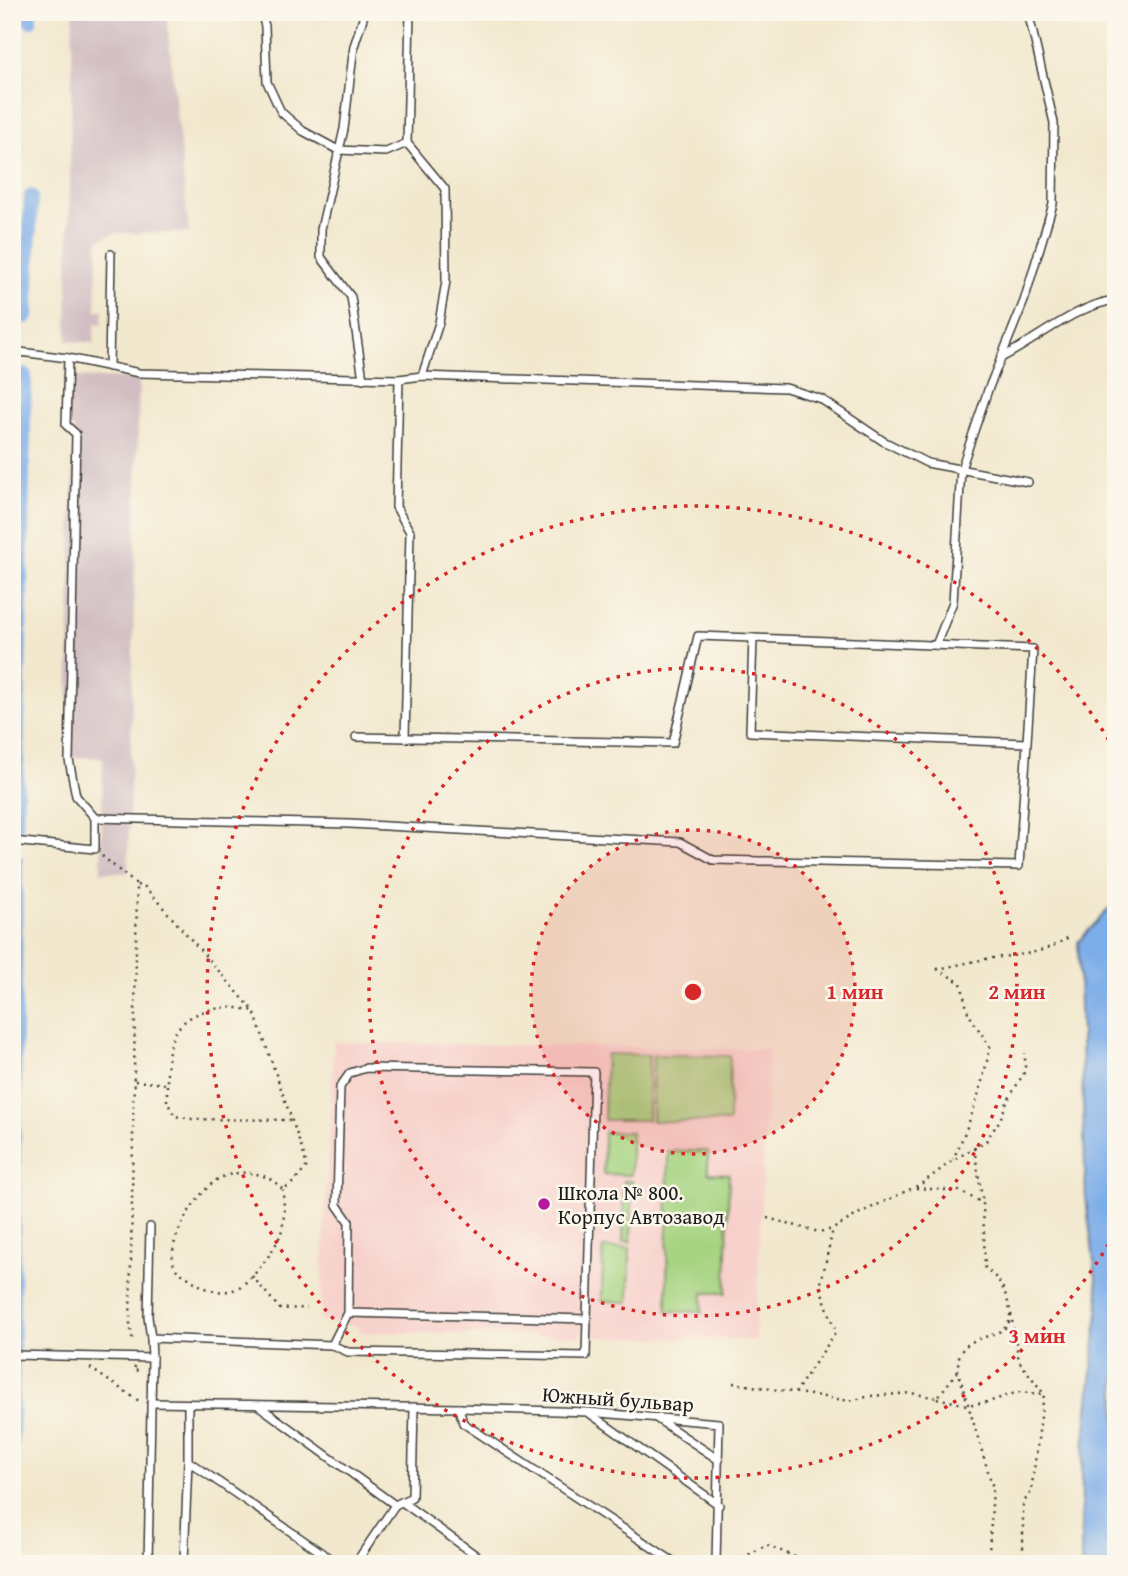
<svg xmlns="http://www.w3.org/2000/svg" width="1128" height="1576" font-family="'Gentium Book Plus',serif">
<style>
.built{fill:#f7d0ca}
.industrial{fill:#d2bec2}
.green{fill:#a6d380;stroke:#61784e;stroke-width:2}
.water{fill:#7dade8;stroke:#4c6482;stroke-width:2}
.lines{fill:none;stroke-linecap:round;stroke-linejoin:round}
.canal{stroke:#7dade8;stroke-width:14}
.lane-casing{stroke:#3c3b37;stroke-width:10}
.path{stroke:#3c3b37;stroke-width:2.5;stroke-dasharray:2 5;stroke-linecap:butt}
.lane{stroke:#fff;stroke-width:7}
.ring{fill:none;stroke:#d62828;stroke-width:3.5;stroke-dasharray:3.5 7}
.poi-dot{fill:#b5179e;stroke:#fbf7ec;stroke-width:2.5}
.labels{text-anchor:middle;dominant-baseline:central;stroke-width:5;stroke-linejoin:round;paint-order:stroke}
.poi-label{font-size:21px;fill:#1c1c1c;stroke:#fbf7ec;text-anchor:start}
.street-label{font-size:21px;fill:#1c1c1c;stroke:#fbf7ec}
.centre{fill:#d62828;stroke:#fbf7ec;stroke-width:3.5}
.ring-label{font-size:21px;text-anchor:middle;font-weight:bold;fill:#d62828;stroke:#fbf7ec;stroke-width:5;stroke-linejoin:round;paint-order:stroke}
</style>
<rect width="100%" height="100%" fill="#fbf7ec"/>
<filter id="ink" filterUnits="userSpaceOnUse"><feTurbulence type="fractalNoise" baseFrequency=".0143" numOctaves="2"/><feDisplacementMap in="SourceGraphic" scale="14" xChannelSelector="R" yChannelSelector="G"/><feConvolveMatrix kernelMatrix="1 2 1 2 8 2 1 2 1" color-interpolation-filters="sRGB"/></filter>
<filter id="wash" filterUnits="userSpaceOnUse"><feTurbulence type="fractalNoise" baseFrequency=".00686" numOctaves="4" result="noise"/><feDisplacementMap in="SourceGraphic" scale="28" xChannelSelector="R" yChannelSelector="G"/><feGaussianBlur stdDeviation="1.57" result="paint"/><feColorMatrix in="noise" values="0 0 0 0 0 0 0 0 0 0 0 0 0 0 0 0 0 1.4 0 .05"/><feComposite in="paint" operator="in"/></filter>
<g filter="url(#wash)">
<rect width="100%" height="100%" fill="#f2e8ce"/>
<path class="built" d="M334 1042 769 1049 755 1340 595 1337 594 1333 580 1332V1336L360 1332 359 1327 320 1320Z"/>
<g class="industrial">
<path d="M73 12H166L189 233H115L98 240 96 310H103L102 324H95L94 343 67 341Z"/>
<path d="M65 377 139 379 128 873 101 872 103 758 67 757 74 428 64 427Z"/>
</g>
<g class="green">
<path d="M606 1054 649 1055 648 1120H604Z"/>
<path d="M653 1055 730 1056 729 1122 652 1121Z"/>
<path d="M604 1132H631V1175L603 1174Z"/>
<path d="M668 1151H708V1173L729 1174 726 1293H703L702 1312 667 1311Z"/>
<path d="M624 1181H632L631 1242H623Z"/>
<path d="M603 1248H630L629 1302 602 1301Z"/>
</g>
<path class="water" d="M1116 901V1564H1081L1082 1469 1099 1301 1086 1200 1078 942Z"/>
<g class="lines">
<g class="canal">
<path d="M30 21V12"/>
<path d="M27 317 31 196"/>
<path d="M16 826 25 375"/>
<path d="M12 1441 16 861"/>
</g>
</g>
</g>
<g filter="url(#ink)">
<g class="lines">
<defs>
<g id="lane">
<path d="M261 12 265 26 267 82 281 112 303 131 338 150 386 152 407 143"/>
<path d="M410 12 407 143 445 189 446 281 439 323 422 376"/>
<path d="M12 351 68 358 139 373 399 379 422 376 786 388 821 399 883 441 927 463 1028 482"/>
<path d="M1001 358C1036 340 1078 304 1116 300"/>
<path d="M109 367 111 254"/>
<path d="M363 379 351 297 321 257V229L344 129 354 46 365 12"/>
<path d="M399 379 396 507 410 532 405 738"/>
<path d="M936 645 953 602 961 469 988 390 1024 301 1053 204 1054 123 1028 12"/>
<path d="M356 737 673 743 698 636 753 638"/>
<path d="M95 818 350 824 680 842 713 860 1019 866 1033 649 753 638 750 732 1027 743"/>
<path d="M12 841 95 849V818L76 796 69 760 76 434 66 425 68 358"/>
<path d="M150 1227 148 1317 151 1338"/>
<path d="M332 1345 348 1313 349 1222 337 1205 340 1087 350 1073 366 1068 594 1072 587 1319 348 1313"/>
<path d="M12 1355 152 1358 148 1564"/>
<path d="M152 1358 151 1338 332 1345 348 1352 586 1356 587 1319"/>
<path d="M152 1403 459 1408 588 1412 719 1423 716 1564"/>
<path d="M188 1404V1461L338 1564"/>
<path d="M259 1406 395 1505 355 1564"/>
<path d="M459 1408 463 1423 677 1564"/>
<path d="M589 1413 719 1505"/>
<path d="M656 1418 719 1460"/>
<path d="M402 1502 488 1564"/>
<path d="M395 1505 412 1497 414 1407"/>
<path d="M184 1562 188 1461"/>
</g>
</defs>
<use href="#lane" class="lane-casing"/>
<g class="path">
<path d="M102 856 137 885 130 1323 133 1343"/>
<path d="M137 885 145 887 253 1010"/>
<path d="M937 969 961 983 968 1013 990 1047C982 1087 971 1122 953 1159"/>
<path d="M937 969C953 966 970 962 986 959 1019 954 1040 956 1069 937"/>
<path d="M135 1081 167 1084C167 1070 167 1053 172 1040 183 1008 226 1003 254 1011L305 1158 306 1168 295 1181 283 1190C268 1172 242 1168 220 1178 199 1188 161 1247 176 1269 179 1273 188 1277 193 1281 205 1289 218 1294 233 1290 250 1285 276 1249 281 1233 285 1220 284 1204 283 1190"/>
<path d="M167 1085V1102L175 1116 190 1119 292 1120"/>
<path d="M974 1148 983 1203 985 1268C998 1278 1002 1284 1007 1299 1023 1346 972 1327 960 1354 958 1358 958 1366 958 1371L993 1488 989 1554 992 1564"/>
<path d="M916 1188 959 1191 983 1203"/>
<path d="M767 1218 819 1232 833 1229 860 1213 921 1184 952 1161 986 1141 1000 1120 1007 1102 1025 1071V1053"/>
<path d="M252 1276 280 1309 307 1308"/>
<path d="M1011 1314 1019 1361 1044 1394 1031 1492 1023 1503V1564"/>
<path d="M135 1366 134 1371 138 1370"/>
<path d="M90 1368 142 1403"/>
<path d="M733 1383 850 1401 870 1396 911 1393 937 1398 958 1371"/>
<path d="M795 1393 836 1332 820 1287 833 1229"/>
<path d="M937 1398 966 1405 988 1402 1018 1392 1043 1394"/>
<path d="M730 1564 767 1545 812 1564"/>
<path d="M963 1564 989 1554"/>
</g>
<use href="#lane" class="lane"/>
</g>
</g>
<circle cx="693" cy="992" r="162" fill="#d62828" fill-opacity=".12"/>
<g class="ring">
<circle cx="693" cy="992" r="162"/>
<circle cx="693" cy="992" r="324"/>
<path d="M1114 1235A486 486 0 1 1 1114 749"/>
</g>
<circle class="poi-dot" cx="544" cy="1204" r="7"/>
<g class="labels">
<g class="poi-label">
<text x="558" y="1192">Школа № 800.<tspan x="558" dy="24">Корпус Автозавод</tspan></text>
</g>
<g class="street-label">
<text transform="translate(618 1399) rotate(4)">Южный бульвар</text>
</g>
</g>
<circle cx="693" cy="992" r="10" class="centre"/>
<g class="ring-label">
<text x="855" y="999">1 мин</text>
<text x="1017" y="999">2 мин</text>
<text x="1037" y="1343">3 мин</text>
</g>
<rect width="1128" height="1576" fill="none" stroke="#fbf7ec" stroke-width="42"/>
</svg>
